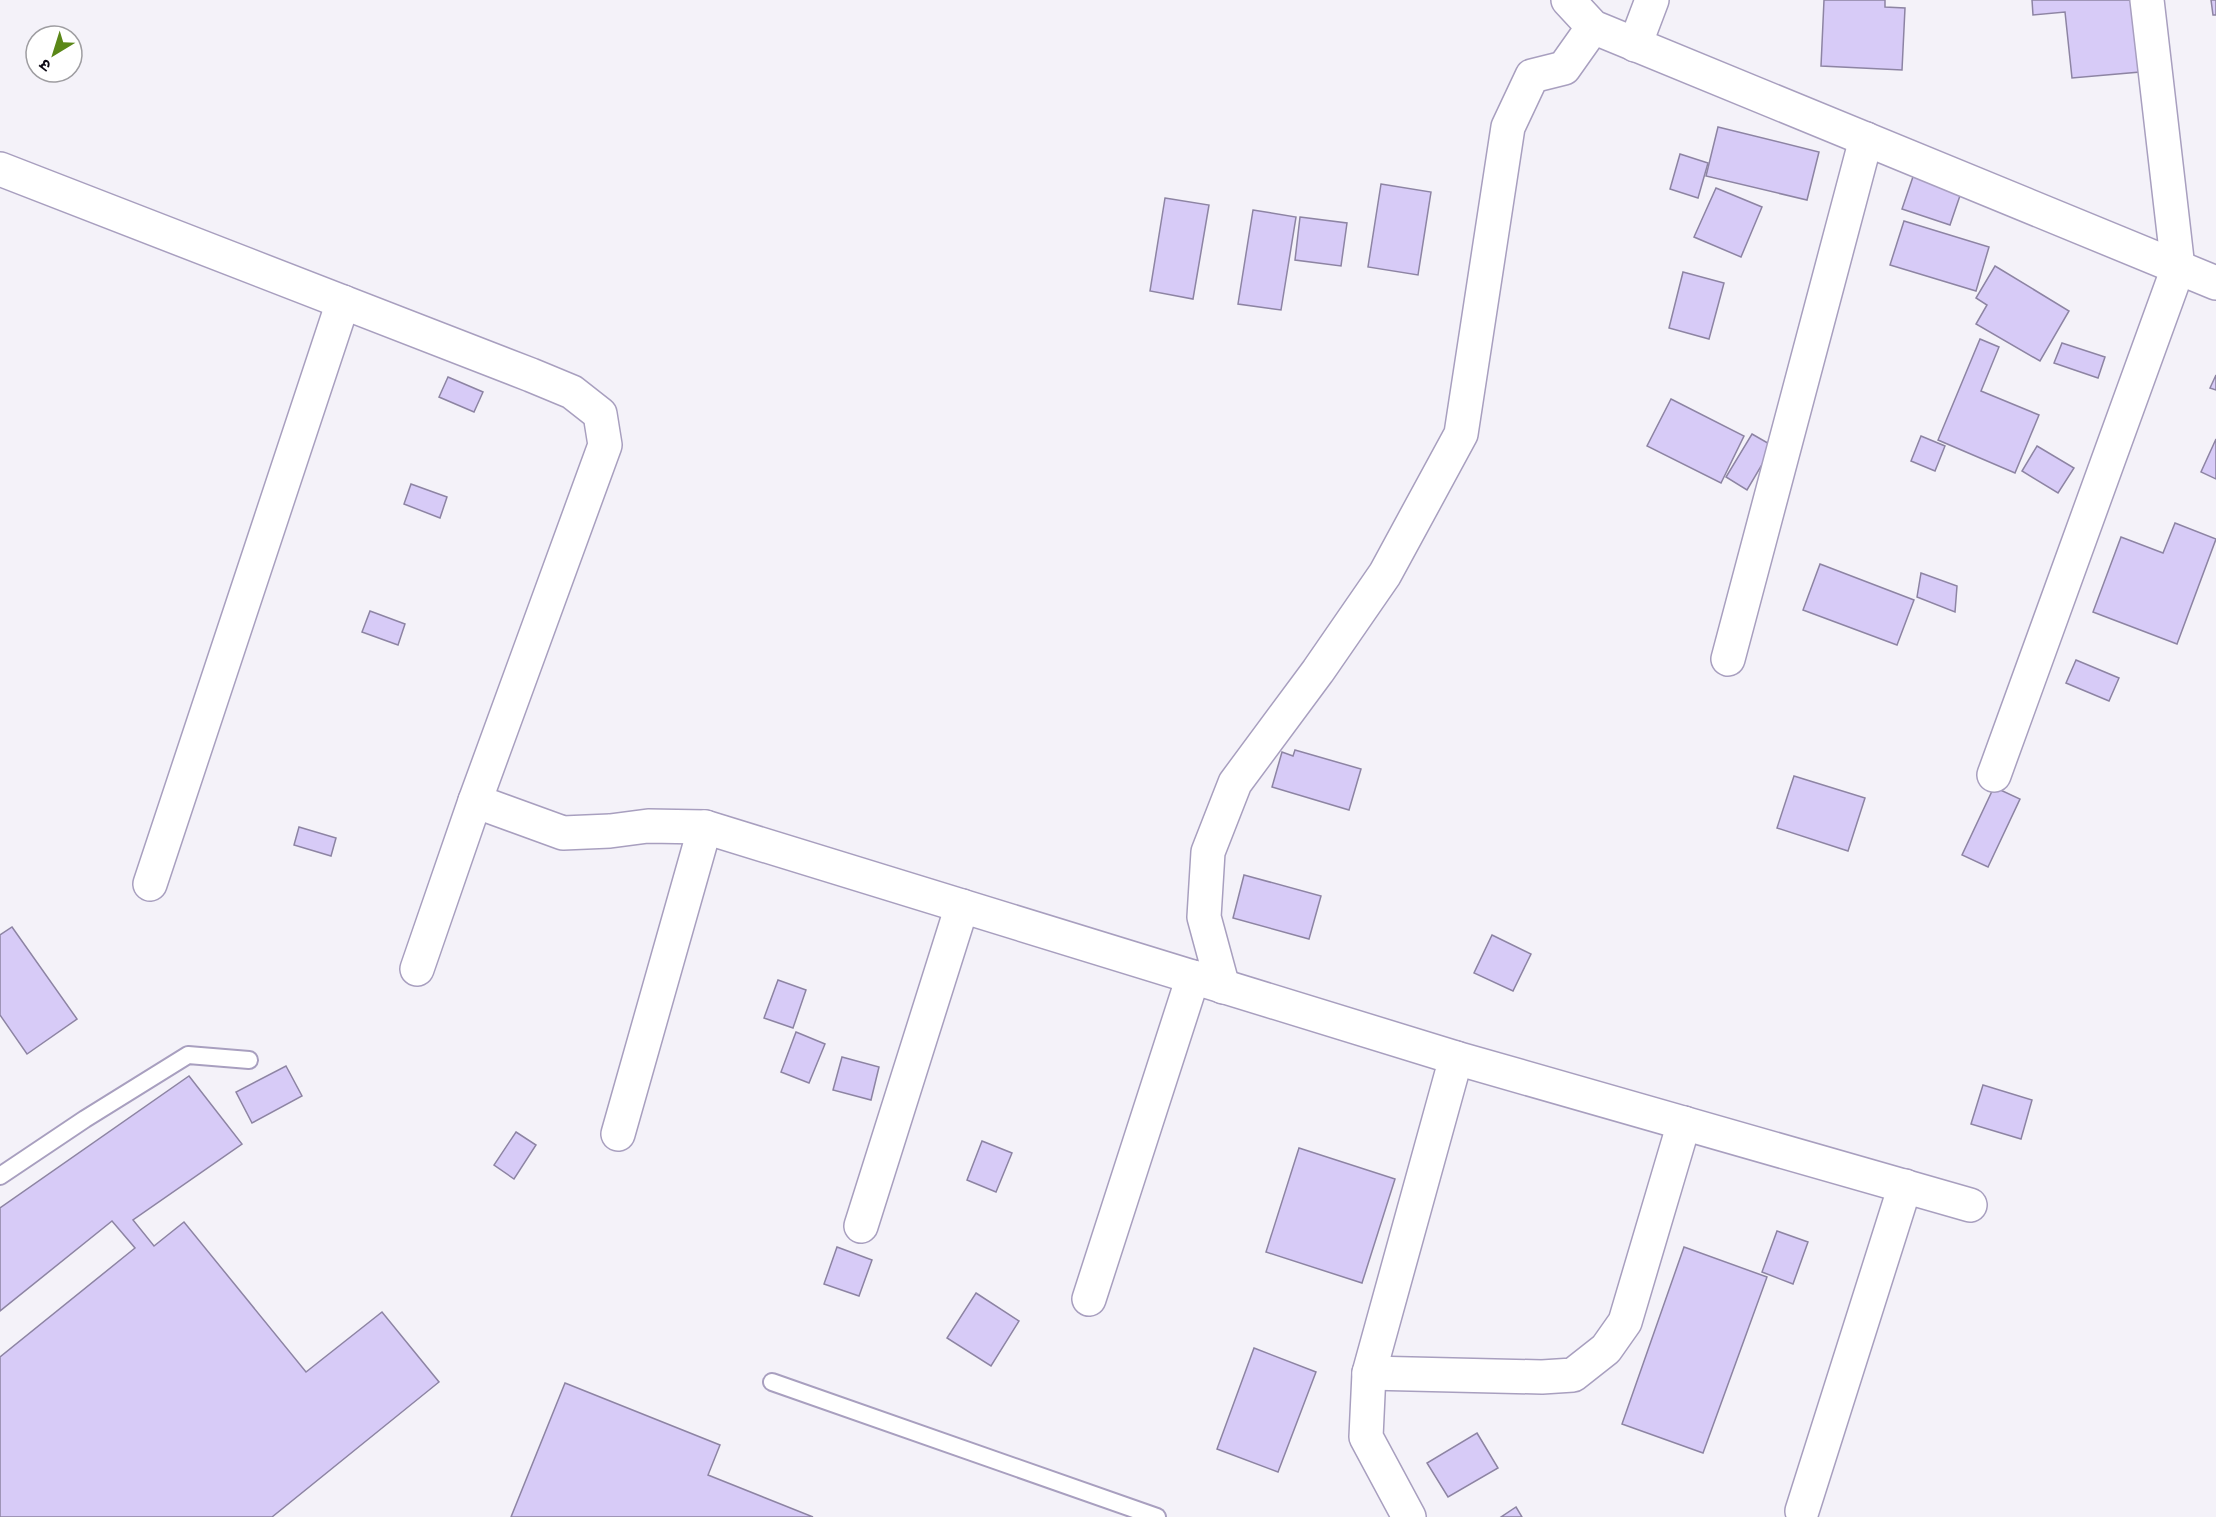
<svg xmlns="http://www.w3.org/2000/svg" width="2216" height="1517" font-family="Arial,'Noto Sans Devanagari',sans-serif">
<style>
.building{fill:#d7cbf7;stroke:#8d84a3;stroke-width:1.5}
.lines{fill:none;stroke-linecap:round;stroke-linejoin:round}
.service-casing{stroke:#a89fbf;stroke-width:20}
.minor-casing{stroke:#a89fbf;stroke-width:36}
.service{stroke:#fff;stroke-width:16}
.minor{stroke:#fff;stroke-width:33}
</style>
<rect width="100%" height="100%" fill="#f4f2f9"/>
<g class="building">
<path d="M1824 0H1885V7L1905 8 1902 70 1821 66Z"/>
<path d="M2032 0H2132L2140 72 2072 78 2065 12 2033 15Z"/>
<path d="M2211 0H2216V15H2213Z"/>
<path d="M1718 127 1819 152 1807 200 1706 176Z"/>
<path d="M1680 154 1708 163 1698 198 1670 189Z"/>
<path d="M1917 165 1965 181 1950 225 1902 209Z"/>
<path d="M1381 184 1431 192 1418 275 1368 267Z"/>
<path d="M1716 188 1762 207 1741 257 1694 237Z"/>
<path d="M1165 198 1209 205 1193 299 1150 291Z"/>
<path d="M1253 210 1296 217 1281 310 1238 304Z"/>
<path d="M1300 217 1347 223 1341 266 1295 260Z"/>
<path d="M1904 221 1989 247 1976 291 1890 265Z"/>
<path d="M1995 266 2069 311 2040 361 1976 324 1987 305 1976 298Z"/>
<path d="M1683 272 1724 283 1709 339 1669 328Z"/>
<path d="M1980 339 1999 347 1981 391 2039 415 2015 473 1938 440Z"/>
<path d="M2062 343 2105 357 2098 378 2054 363Z"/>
<path d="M2216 375V390L2210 388Z"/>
<path d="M448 377 483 392 474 412 439 397Z"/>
<path d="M1671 399 1744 436 1721 483 1647 446Z"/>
<path d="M1752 434 1773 446 1747 490 1726 477Z"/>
<path d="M1921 436 1945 446 1935 471 1911 461Z"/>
<path d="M2216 439V479L2201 472Z"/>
<path d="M2037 446 2074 468 2058 493 2022 471Z"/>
<path d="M411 484 447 497 440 518 404 504Z"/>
<path d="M2175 523 2216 539 2177 644 2093 612 2121 537 2163 553Z"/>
<path d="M1820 564 1914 600 1897 645 1803 610Z"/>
<path d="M1921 573 1957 586 1955 612 1917 597Z"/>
<path d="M370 611 405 624 398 645 362 632Z"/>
<path d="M2076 660 2119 678 2109 701 2066 683Z"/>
<path d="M1295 750 1361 769 1349 810 1272 787 1282 752 1293 756Z"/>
<path d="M1794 776 1865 798 1848 851 1777 828Z"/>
<path d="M1994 787 2020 799 1988 867 1962 855Z"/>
<path d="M299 827 336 838 331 856 294 845Z"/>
<path d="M1244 875 1321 896 1309 939 1233 918Z"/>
<path d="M12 927 77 1019 27 1054 0 1015V935Z"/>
<path d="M1492 935 1531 954 1513 991 1474 973Z"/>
<path d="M778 980 806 990 793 1028 764 1018Z"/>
<path d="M796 1032 825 1044 809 1083 781 1072Z"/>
<path d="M842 1057 879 1067 871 1100 833 1090Z"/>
<path d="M286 1066 302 1096 252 1123 236 1092Z"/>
<path d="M189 1076 242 1144 133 1220 154 1246 184 1222 306 1372 382 1312 439 1382 272 1517H0V1357L135 1248 112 1221 0 1311V1208Z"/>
<path d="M1983 1085 2032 1100 2021 1139 1971 1124Z"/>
<path d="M516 1132 536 1145 514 1179 494 1165Z"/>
<path d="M982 1141 1012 1153 996 1192 967 1180Z"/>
<path d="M1299 1148 1395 1179 1362 1283 1266 1252Z"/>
<path d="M1777 1231 1808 1242 1793 1284 1762 1272Z"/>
<path d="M837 1247 872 1260 859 1296 824 1284Z"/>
<path d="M1684 1247 1767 1277 1703 1453 1622 1424Z"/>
<path d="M976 1293 1019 1321 991 1366 947 1338Z"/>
<path d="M1254 1348 1316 1372 1278 1472 1217 1449Z"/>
<path d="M565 1383 720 1445 708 1475 813 1517H511Z"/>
<path d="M1477 1433 1498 1468 1448 1497 1427 1463Z"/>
<path d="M1516 1507 1522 1517H1501Z"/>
</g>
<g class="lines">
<defs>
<g id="service">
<path d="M0 1176 85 1119 188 1055 249 1060"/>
<path d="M772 1382 1157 1517"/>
</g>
<g id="minor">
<path d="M1568 0 1593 27 2216 283"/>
<path d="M1635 45 1652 0"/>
<path d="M0 169 531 375 572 392 600 414 605 445 475 801 417 969"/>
<path d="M1728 659 1866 139"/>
<path d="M1994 775 2178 268 2147 0"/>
<path d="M475 801 563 833 610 831 648 826 705 827"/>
<path d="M150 884 343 302"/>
<path d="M1223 987 1204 917 1208 852 1235 783 1318 671 1385 574 1461 434 1508 127 1532 76 1564 68 1593 27"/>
<path d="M1456 1058 1970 1205"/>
<path d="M618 1134 705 827 1456 1058 1369 1373 1366 1437 1409 1517"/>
<path d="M861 1226 962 906"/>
<path d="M1089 1299 1193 977"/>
<path d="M1369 1373 1542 1377 1573 1375 1606 1349 1625 1322 1684 1123"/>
<path d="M1802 1511 1905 1186"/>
</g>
</defs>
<use href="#service" class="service-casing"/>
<use href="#minor" class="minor-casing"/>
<use href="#service" class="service"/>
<use href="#minor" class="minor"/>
</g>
<g transform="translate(54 54) rotate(218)"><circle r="28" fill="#ffffff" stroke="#9e9da1" stroke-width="1.5"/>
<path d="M0-4.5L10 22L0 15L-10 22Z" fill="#5a8718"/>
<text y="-9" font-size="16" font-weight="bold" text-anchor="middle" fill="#0d0a15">उ</text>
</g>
</svg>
